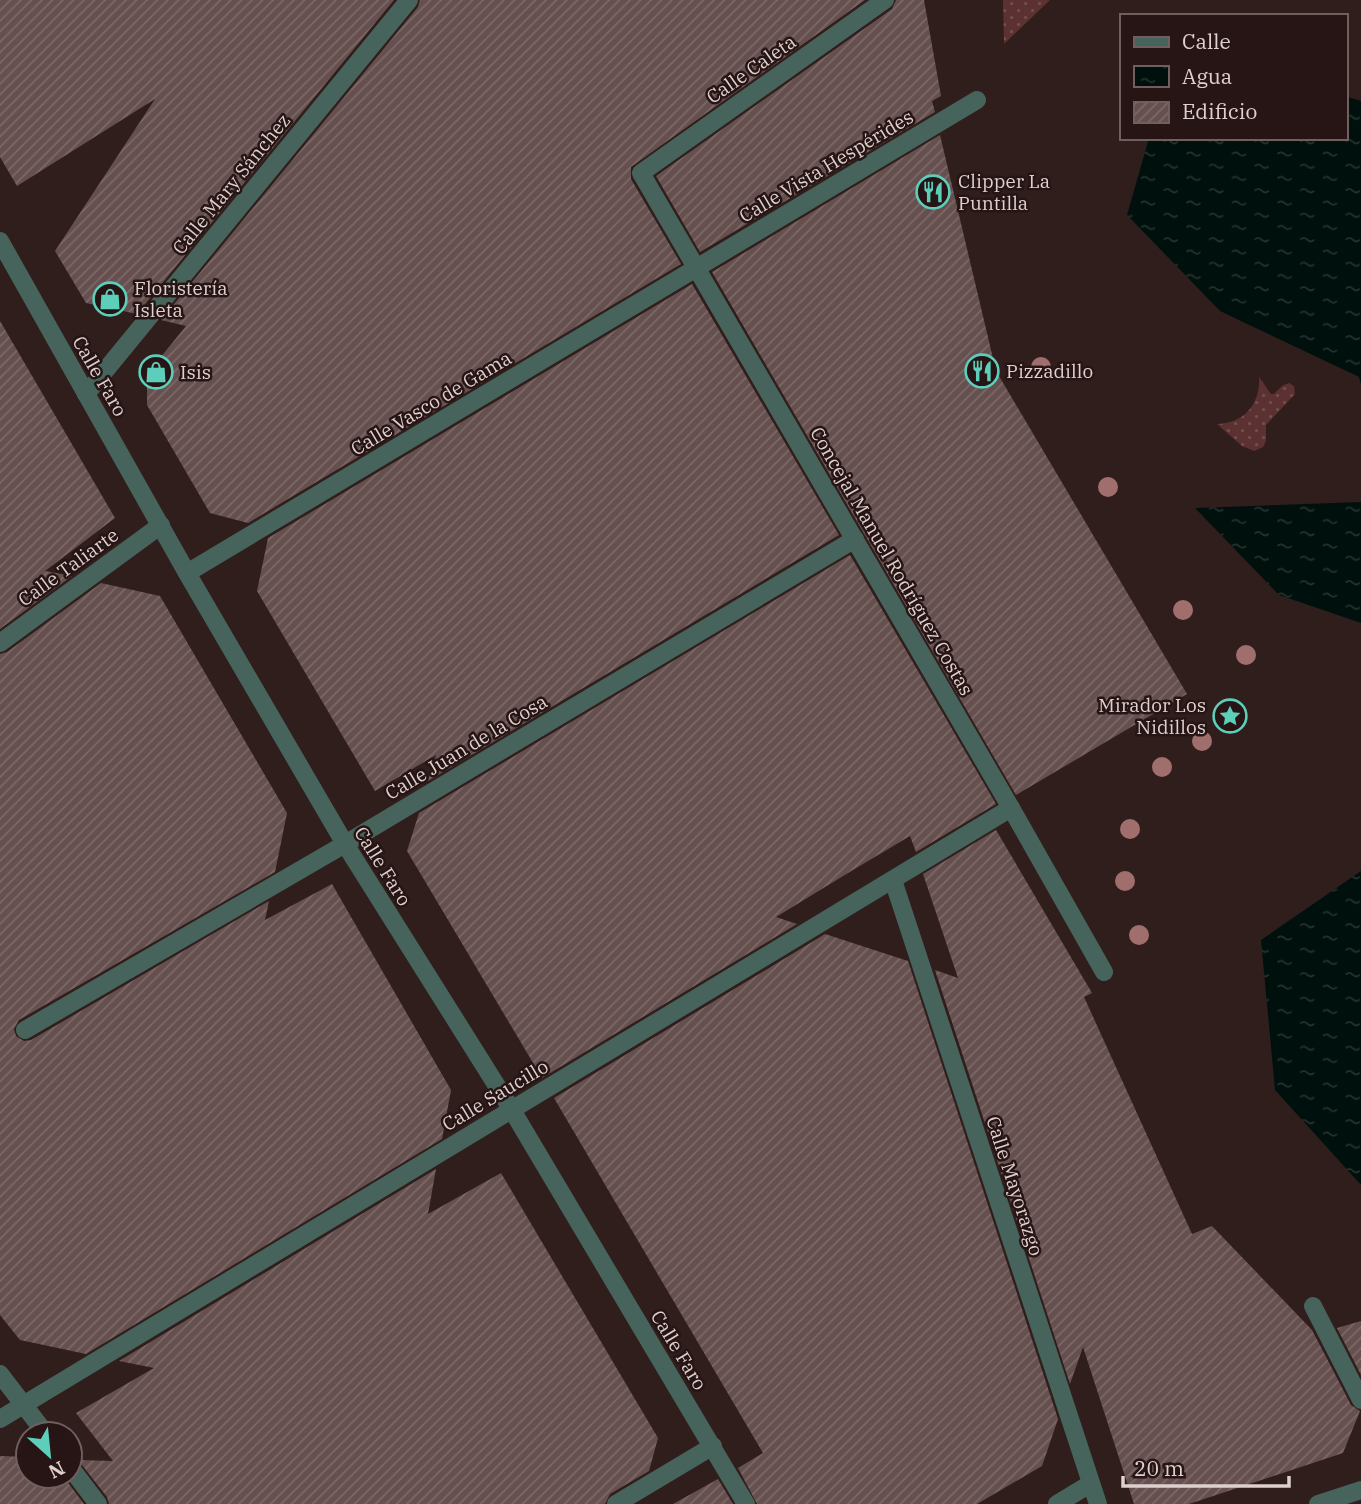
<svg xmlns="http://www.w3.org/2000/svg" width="1361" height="1504" font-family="'IBM Plex Serif',serif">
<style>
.park{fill:url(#park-dots)}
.water{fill:url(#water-ripples)}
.building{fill:url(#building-hatch)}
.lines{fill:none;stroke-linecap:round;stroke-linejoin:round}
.minor{stroke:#46635c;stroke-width:18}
.tree{fill:#a06f6d}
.labels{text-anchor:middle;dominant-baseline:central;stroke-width:5;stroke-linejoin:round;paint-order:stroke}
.street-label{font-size:19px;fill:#ddd0cf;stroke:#261514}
.poi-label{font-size:19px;fill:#ddd0cf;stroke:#261514;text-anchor:start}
</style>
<defs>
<pattern id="park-dots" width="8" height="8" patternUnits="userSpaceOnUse" patternTransform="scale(1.75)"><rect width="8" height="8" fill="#5b3231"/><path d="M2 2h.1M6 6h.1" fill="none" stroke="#724f4e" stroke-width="1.8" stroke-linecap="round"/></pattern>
<pattern id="water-ripples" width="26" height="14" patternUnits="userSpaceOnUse" patternTransform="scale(1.75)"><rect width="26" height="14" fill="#00100d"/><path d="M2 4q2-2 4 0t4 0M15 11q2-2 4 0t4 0" fill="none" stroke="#25322f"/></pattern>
<pattern id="building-hatch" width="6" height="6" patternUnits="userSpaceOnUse" patternTransform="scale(1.75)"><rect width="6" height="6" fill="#65504f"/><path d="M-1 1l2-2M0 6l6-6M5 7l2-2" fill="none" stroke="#7b6867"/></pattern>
</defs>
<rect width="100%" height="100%" fill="#301e1d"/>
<g class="park">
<path d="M1003 0H1050L1004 44Z"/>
<path d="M1259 377 1271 394H1274L1282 386 1289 383 1294 386 1295 394 1266 425V441L1263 447 1254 451 1242 446 1217 424C1244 424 1261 403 1259 377Z"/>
</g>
<g class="water">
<path d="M1345 96 1361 101V385L1359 377 1220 311 1127 215 1149 138H1345Z"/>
<path d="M1361 502V623L1279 595 1195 508Z"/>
<path d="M1361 871V1185L1275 1090 1261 940Z"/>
</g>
<g class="building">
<path d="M0 0H394L137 314 86 303 55 251 155 99 17 186 0 157Z"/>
<path d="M420 0H865L631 167V179L681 264 248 523 210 513 147 405V374L186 326 161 320 418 7Z"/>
<path d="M896 0H924L941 96 932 101 935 112 700 252 656 176 892 9Z"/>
<path d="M940 135 996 371 1187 694 1016 795 712 272Z"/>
<path d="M692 284 839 535 428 781 436 755 375 791 257 591 268 538Z"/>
<path d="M0 321 115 518 45 571 72 576 0 629Z"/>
<path d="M850 555 996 804 916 852 910 836 853 870 776 917 797 924 542 1078 407 851 419 813Z"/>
<path d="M101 583 160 596 287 813 275 872 19 1020 14 1029 16 1036 24 1041 31 1040 269 901 265 920 332 884 451 1090 442 1139 86 1354 20 1340 0 1315V654L7 652Z"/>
<path d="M996 830 1092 993 1084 997 1192 1234 1212 1226 1312 1330 1351 1405 1360 1411 1343 1453 1189 1504H1134L1083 1347 1070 1384 935 970 958 978 923 874Z"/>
<path d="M825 934 908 961 1058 1419 1042 1466 977 1504H757L738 1468 763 1453 554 1098Z"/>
<path d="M436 1169 428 1214 501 1173 658 1438 649 1471 610 1494 605 1504H109L107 1497 78 1460 113 1461 76 1413 154 1368 119 1361Z"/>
<path d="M1361 1321V1375L1337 1328Z"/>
<path d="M0 1456 28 1457V1476H63L84 1504H0Z"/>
<path d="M718 1479 733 1504H673Z"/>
</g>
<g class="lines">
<g class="minor">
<path d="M885 0 641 173 1011 808 1104 972"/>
<path d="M0 241 187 573 345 844 512 1110 746 1504"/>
<path d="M86 394 409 0"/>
<path d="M187 573 977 100"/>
<path d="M0 643 161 525"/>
<path d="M893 880 1098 1504"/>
<path d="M25 1030 345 844 855 539"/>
<path d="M1313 1306 1361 1400"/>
<path d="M0 1374 46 1434"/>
<path d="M0 1419 1011 808"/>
<path d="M70 1467 98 1504"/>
<path d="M616 1504 713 1446"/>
<path d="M1057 1504 1090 1484"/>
<path d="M1318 1504 1361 1490"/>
</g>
</g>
<g class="tree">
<circle cx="1041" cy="367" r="10"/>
<circle cx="1108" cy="487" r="10"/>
<circle cx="1183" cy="610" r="10"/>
<circle cx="1246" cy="655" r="10"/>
<circle cx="1202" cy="741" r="10"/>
<circle cx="1162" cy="767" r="10"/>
<circle cx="1130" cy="829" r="10"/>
<circle cx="1125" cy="881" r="10"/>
<circle cx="1139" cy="935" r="10"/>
</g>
<defs>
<symbol id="restaurant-ring" viewBox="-11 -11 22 22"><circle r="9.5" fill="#261514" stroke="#5dceb9" stroke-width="1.5"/><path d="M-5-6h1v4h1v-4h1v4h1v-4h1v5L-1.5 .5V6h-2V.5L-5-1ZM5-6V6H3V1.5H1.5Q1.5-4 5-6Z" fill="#5dceb9"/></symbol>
<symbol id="shop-ring" viewBox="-11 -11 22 22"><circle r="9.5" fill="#261514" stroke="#5dceb9" stroke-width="1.5"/><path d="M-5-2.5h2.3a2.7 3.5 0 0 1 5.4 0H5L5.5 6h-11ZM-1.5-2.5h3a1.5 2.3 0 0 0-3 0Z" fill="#5dceb9"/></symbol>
<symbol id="sight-ring" viewBox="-11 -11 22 22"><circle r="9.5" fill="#261514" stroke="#5dceb9" stroke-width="1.5"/><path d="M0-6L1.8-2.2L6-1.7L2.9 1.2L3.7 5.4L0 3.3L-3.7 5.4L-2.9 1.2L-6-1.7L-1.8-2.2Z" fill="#5dceb9"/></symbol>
</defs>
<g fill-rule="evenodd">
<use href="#restaurant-ring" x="914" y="173" width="38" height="38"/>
<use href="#shop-ring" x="91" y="280" width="38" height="38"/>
<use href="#restaurant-ring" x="963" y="352" width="38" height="38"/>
<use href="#shop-ring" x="137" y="353" width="38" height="38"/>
<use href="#sight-ring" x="1211" y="697" width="38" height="38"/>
</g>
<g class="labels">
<g class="street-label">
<text transform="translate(751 69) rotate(-35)">Calle Caleta</text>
<text transform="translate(826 166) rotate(-31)">Calle Vista Hespérides</text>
<text transform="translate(231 184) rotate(-51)">Calle Mary Sánchez</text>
<text transform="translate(100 376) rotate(60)">Calle Faro</text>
<text transform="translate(431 403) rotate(-31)">Calle Vasco de Gama</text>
<text transform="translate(892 561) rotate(60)">Concejal Manuel Rodríguez Costas</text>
<text transform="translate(68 567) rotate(-36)">Calle Taliarte</text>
<text transform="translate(466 747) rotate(-31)">Calle Juan de la Cosa</text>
<text transform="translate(383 866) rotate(58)">Calle Faro</text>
<text transform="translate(495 1095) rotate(-31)">Calle Saucillo</text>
<text transform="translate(1015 1186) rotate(72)">Calle Mayorazgo</text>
<text transform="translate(679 1350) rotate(59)">Calle Faro</text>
</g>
<g class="poi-label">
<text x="958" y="181">Clipper La<tspan x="958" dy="22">Puntilla</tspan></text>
<text x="134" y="288">Floristería<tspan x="134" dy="22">Isleta</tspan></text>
<text x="1006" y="371">Pizzadillo</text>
<text x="180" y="372">Isis</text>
<text x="1206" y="705" text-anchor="end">Mirador Los<tspan x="1206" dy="22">Nidillos</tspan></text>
</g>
</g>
<rect x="1120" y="14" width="228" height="126" fill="#261514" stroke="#6f605f" stroke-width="2"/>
<rect x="1134" y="37" width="35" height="10" fill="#46635c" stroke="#6f605f" stroke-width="2"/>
<text x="1182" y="49" font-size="21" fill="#ddd0cf">Calle</text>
<rect x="1134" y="66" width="35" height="21" fill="url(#water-ripples)" stroke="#6f605f" stroke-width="2"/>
<text x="1182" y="84" font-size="21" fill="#ddd0cf">Agua</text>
<rect x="1134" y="102" width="35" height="21" fill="url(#building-hatch)" stroke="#6f605f" stroke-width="2"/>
<text x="1182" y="119" font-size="21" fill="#ddd0cf">Edificio</text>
<g transform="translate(49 1455) rotate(153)"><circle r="33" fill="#261514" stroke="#6f605f" stroke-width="2"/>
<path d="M0-5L12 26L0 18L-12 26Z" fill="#5dceb9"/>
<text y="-10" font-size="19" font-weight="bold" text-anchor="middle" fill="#ddd0cf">N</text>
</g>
<path d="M1123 1476v10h166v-10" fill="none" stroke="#ddd0cf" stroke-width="3.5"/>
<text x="1134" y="1476" font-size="21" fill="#ddd0cf" stroke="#261514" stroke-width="5" paint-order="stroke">20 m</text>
</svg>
